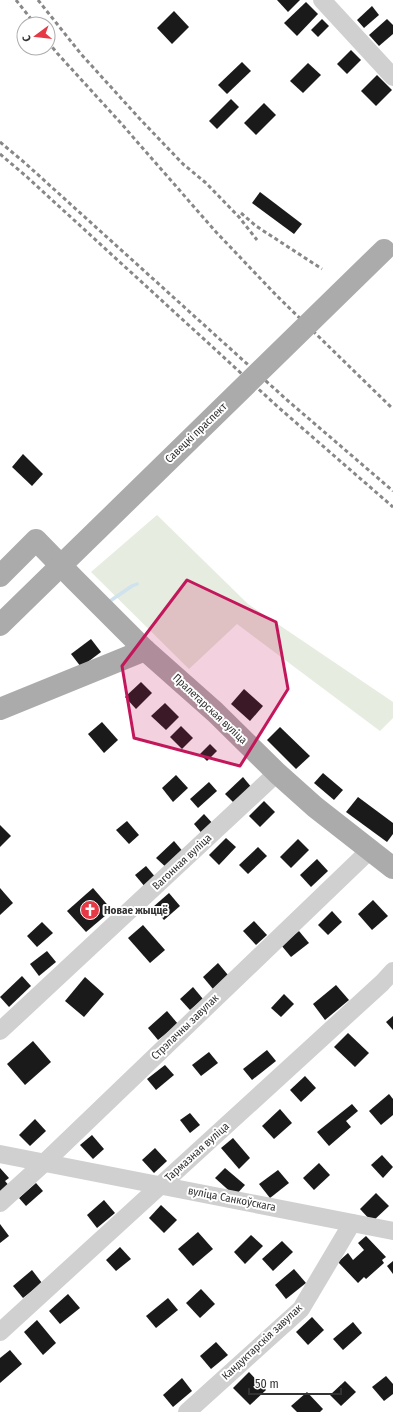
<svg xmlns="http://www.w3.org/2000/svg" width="393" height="1412" font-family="'Fira Sans Condensed',sans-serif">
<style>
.green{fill:#e6ecdf}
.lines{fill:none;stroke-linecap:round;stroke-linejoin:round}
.stream{stroke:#cfe2ee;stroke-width:3.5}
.building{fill:#1a1a1a}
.minor{stroke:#d0d0d0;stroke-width:18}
.major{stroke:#ababab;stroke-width:22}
.rail{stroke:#888;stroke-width:3;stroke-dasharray:4 3;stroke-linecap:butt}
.major-bridge{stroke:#ababab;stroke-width:22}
.marked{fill:#c2185b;fill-opacity:0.2;stroke:#c2185b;stroke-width:3;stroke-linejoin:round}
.labels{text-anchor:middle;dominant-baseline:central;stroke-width:4;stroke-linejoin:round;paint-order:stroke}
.street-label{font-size:11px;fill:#333;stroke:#fff}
.poi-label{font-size:11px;font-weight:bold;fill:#333;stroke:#fff;text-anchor:start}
</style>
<rect width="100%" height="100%" fill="#fff"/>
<path class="green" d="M157 515 248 604 393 702V718L380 731 237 624 189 669 91 572Z"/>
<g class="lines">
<path class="stream" d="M110 601 132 586 137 584"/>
</g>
<g class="building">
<path d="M277 0H300L288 12Z"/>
<path d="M306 2 318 14 297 36 284 23Z"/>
<path d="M372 6 379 15 364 28 357 20Z"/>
<path d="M174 11 189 27 172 44 157 28Z"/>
<path d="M322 19 329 26 318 37 311 30Z"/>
<path d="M387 19 393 25V34L379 46 369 35Z"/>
<path d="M351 50 361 60 347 74 337 64Z"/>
<path d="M242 62 251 71 227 94 218 85Z"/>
<path d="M308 63 321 75 303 93 290 81Z"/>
<path d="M377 75 392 90 376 106 361 91Z"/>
<path d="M231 99 239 107 217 129 209 121Z"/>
<path d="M264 103 276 115 256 135 244 123Z"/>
<path d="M260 192 302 224 294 234 252 203Z"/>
<path d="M23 454 43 474 32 486 12 467Z"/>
<path d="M91 639 101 652 81 667 71 654Z"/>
<path d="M141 682 152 693 136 709 125 697Z"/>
<path d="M244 689 263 706 250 721 231 704Z"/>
<path d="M165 703 179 717 166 730 151 716Z"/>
<path d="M102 722 118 740 104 753 88 734Z"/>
<path d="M181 726 193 738 182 749 170 737Z"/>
<path d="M280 727 310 756 296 769 267 740Z"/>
<path d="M210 744 217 751 207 761 200 754Z"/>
<path d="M323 773 343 790 334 800 314 783Z"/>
<path d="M176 775 188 788 173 802 162 788Z"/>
<path d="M243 777 252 788 235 804 225 794Z"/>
<path d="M209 782 217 791 198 808 190 799Z"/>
<path d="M358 797 393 823V834L387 842 346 812Z"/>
<path d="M264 801 275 812 260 827 249 816Z"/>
<path d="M204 814 215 826 204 836 194 824Z"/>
<path d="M127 821 139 835 129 844 116 830Z"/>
<path d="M0 825 11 836 0 847Z"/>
<path d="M226 838 236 847 219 865 209 855Z"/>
<path d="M298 839 309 850 291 868 280 857Z"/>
<path d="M174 841 185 854 169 870 156 858Z"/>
<path d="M258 847 267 856 248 874 239 865Z"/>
<path d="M317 859 328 871 311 887 300 875Z"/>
<path d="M146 866 157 879 146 888 135 875Z"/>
<path d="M0 888 13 903 0 915Z"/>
<path d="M93 888 112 910 86 932 67 911Z"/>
<path d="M169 893 180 906 164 920 153 907Z"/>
<path d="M373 900 388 916 372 930 358 914Z"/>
<path d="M332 911 342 922 328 935 318 925Z"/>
<path d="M254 921 267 935 256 945 243 931Z"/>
<path d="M42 922 53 933 37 947 27 936Z"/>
<path d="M143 925 165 950 150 963 128 938Z"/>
<path d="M299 931 309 943 291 957 281 945Z"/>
<path d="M47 951 56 962 39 976 30 964Z"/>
<path d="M218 963 228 975 213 989 203 977Z"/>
<path d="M22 976 31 986 9 1007 0 997Z"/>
<path d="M85 977 104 994 84 1017 65 1001Z"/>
<path d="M336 985 349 1000 325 1020 313 1004Z"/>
<path d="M193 987 203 999 190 1010 180 999Z"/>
<path d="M284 994 294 1004 281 1017 271 1008Z"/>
<path d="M167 1011 178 1024 158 1040 148 1028Z"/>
<path d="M393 1016V1030L386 1022Z"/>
<path d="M348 1033 369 1053 355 1067 334 1047Z"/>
<path d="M33 1041 51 1062 25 1085 7 1064Z"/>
<path d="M267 1050 276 1061 252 1080 243 1069Z"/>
<path d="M209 1052 218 1063 201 1076 192 1065Z"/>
<path d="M165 1065 174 1075 156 1090 147 1079Z"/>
<path d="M305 1076 316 1088 301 1102 290 1090Z"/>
<path d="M389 1094 393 1099V1115L381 1125 369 1111Z"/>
<path d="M352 1104 358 1111 346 1121 351 1127 329 1146 317 1132Z"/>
<path d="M280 1109 292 1123 274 1139 262 1126Z"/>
<path d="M190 1113 200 1125 190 1133 180 1120Z"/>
<path d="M35 1119 46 1131 30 1146 19 1135Z"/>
<path d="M92 1135 104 1149 93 1159 80 1145Z"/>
<path d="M233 1138 250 1158 239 1169 221 1148Z"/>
<path d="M155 1148 167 1161 154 1173 142 1160Z"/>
<path d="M382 1155 393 1167 383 1178 371 1165Z"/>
<path d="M319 1163 330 1175 314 1190 303 1178Z"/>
<path d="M0 1168 9 1178 5 1181 11 1188 0 1197Z"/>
<path d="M225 1168 245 1185 235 1196 215 1178Z"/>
<path d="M278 1170 289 1183 270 1198 259 1184Z"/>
<path d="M36 1183 43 1191 26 1206 19 1198Z"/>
<path d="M376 1193 389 1206 372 1222 360 1209Z"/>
<path d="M104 1200 115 1213 97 1228 87 1215Z"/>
<path d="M161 1205 177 1220 164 1233 149 1218Z"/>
<path d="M0 1224 9 1236 0 1243Z"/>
<path d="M198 1232 213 1249 193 1266 178 1249Z"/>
<path d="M251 1235 263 1246 245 1264 234 1252Z"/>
<path d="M366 1236 386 1257 382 1260 384 1263 366 1279 364 1277 358 1283 338 1262 348 1253 353 1260 364 1250 358 1243Z"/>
<path d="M282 1241 293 1252 273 1271 262 1259Z"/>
<path d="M120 1247 131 1259 116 1271 106 1260Z"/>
<path d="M393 1261V1274L387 1266Z"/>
<path d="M294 1269 306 1283 286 1299 275 1285Z"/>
<path d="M32 1270 42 1283 23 1298 13 1286Z"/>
<path d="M201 1289 215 1304 200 1318 186 1303Z"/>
<path d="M68 1294 80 1308 60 1324 49 1311Z"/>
<path d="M168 1298 178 1310 156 1328 146 1316Z"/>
<path d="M312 1317 324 1330 308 1345 296 1332Z"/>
<path d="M37 1320 56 1343 43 1355 24 1332Z"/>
<path d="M353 1322 362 1333 343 1350 333 1339Z"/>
<path d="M216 1342 228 1355 211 1369 200 1356Z"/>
<path d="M10 1350 22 1364 0 1383V1358Z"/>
<path d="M249 1372 266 1390 250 1405 233 1388Z"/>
<path d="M386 1376 393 1384V1394L384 1401 372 1387Z"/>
<path d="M182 1378 192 1391 173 1407 163 1395Z"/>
<path d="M345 1381 356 1392 341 1406 330 1395Z"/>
<path d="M307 1392 323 1409 320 1412H297L291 1406Z"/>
</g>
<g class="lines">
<g class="minor">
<path d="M322 0 393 77"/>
<path d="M0 1031 277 773"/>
<path d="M0 1154 393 1231"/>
<path d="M0 1203 44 1163 369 851"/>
<path d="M0 1332 382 983 393 971"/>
<path d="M187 1412 301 1309 352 1223"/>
</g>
<g class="major">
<path d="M0 576 36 540 74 579 145 650 215 712 277 773 315 807 393 868"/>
<path d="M0 709 145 650"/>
</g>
<g class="rail">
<path d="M16 0 35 24"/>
<path d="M38 0 81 54 139 118 183 164 206 183 239 217 257 240"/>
<path d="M48 42 57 53 119 121 216 232 277 296 393 409"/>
<path d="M0 142 25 163 287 400 393 491"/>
<path d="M0 154 27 177 278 407 393 507"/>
<path d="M241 213 256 226 322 269"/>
</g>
<path class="major-bridge" d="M0 625 384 250"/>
</g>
<path class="marked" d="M187 580 276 622 288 689 240 766 134 738 122 666Z"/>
<defs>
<symbol id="church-disc" viewBox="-11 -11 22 22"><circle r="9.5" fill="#e63946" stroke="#fff"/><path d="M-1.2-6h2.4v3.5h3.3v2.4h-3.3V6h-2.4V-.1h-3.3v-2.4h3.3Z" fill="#fff"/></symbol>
</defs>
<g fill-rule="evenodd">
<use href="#church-disc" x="79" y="899" width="22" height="22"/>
</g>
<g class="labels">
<g class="street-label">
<text transform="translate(196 433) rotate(-44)">Савецкі праспект</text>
<text transform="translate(210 709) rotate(43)">Пралетарская вуліца</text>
<text transform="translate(182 862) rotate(-43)">Вагонная вуліца</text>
<text transform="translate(185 1027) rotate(-44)">Стрэлачны завулак</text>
<text transform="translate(197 1152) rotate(-42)">Тармазная вуліца</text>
<text transform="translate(232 1199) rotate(11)">вуліца Санкоўскага</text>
<text transform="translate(262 1342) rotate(-43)">Кандуктарскія завулак</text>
</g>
<g class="poi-label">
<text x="104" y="910">Новае жыццё</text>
</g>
</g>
<g transform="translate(36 36) rotate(255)"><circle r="19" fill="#ffffff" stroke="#adadad"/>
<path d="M0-3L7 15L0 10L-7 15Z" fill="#e63946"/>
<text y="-6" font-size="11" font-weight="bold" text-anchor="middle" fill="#333333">С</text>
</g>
<path d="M249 1388v6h92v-6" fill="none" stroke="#333333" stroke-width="2"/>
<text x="255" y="1388" font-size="12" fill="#333333" stroke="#ffffff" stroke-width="3" paint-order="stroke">50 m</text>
</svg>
